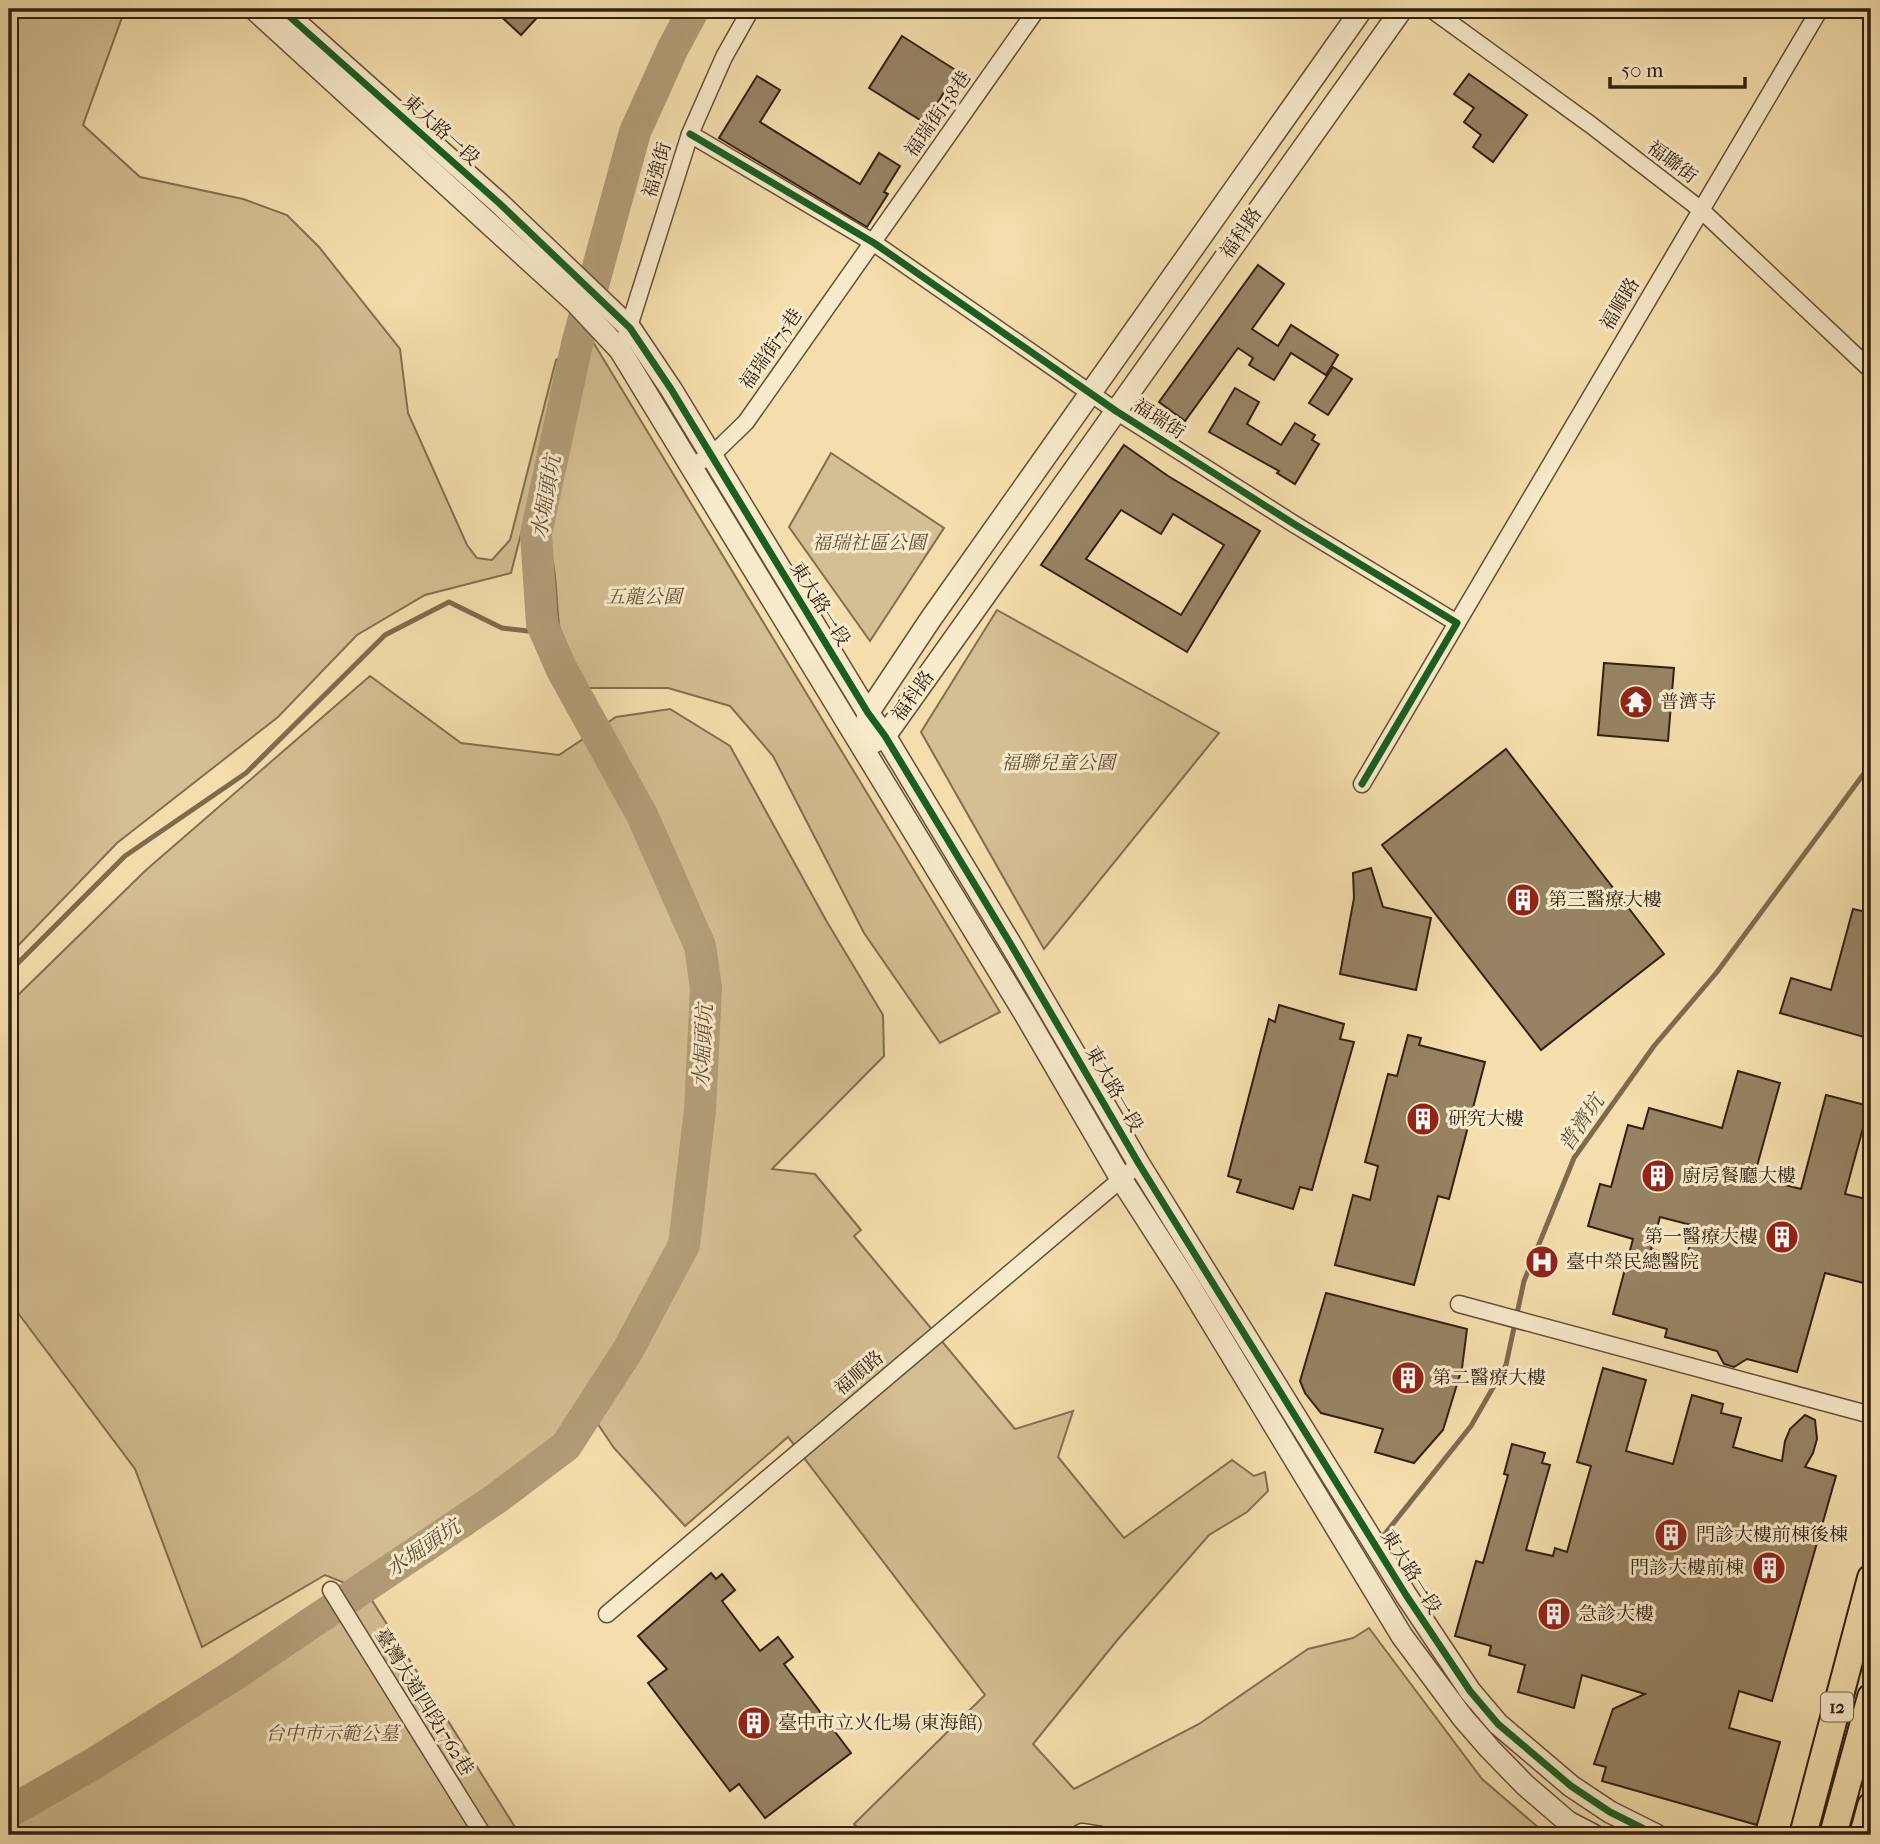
<svg xmlns="http://www.w3.org/2000/svg" width="1880" height="1844" font-family="'IM FELL French Canon','Noto Serif TC',serif">
<style>
.green{fill:#d4be93;stroke:#826f52;stroke-width:2}
.lines{fill:none;stroke-linecap:round;stroke-linejoin:round}
.stream{stroke:#7e6b4f;stroke-width:5}
.river{stroke:#b29d78;stroke-width:32}
.building{fill:#978363;stroke:#312012;stroke-width:2;fill-rule:evenodd}
.minor-casing{stroke:#625039;stroke-width:19}
.tertiary-casing{stroke:#625039;stroke-width:24}
.primary-casing{stroke:#312012;stroke-width:30}
.minor{stroke:#f8eaca;stroke-width:16}
.tertiary{stroke:#f8eaca;stroke-width:21}
.primary{stroke:#f5dead;stroke-width:26}
.cycleway-casing{stroke:#f8eaca;stroke-width:11}
.cycleway{stroke:#1b5e20;stroke-width:7}
.labels{text-anchor:middle;dominant-baseline:central;stroke-width:6;stroke-linejoin:round;paint-order:stroke}
.shield{fill:#f8eaca;stroke:#6d5d49;stroke-width:2}
.shield-label{font-size:18px;font-weight:bold;fill:#312012}
.street-label{font-size:19px;fill:#312012;stroke:#f8eaca}
.park-label{font-size:19px;font-style:italic;fill:#624f39;stroke:#f8eaca}
.poi-label{font-size:19px;fill:#312012;stroke:#f8eaca;text-anchor:start}
.water-label{font-size:21px;font-style:italic;fill:#5e4c36;stroke:#f8eaca}
</style>
<rect width="100%" height="100%" fill="#f5dead"/>
<filter id="stains"><feTurbulence type="fractalNoise" baseFrequency=".00286" numOctaves="4"/><feColorMatrix values="0 0 0 0 .2 0 0 0 0 .09 0 0 0 0 .02 0 0 0 .5 -.17"/></filter>
<radialGradient id="worn" r=".72"><stop offset=".6" stop-color="#630" stop-opacity="0"/><stop offset="1" stop-color="#630" stop-opacity=".3"/></radialGradient>
<g class="green">
<path d="M9 9H125L83 125 140 177 243 199 287 215 319 247 400 349 408 413 467 545 477 558 492 560 510 540 556 360 567 354 511 573 425 595 357 635 278 717 117 843 9 955Z"/>
<path d="M590 337 1000 1012 940 1043 864 933 773 756 730 706 668 688H587C580 677 567 664 564 651 553 614 561 573 546 539Z"/>
<path d="M831 453 944 528 870 641 789 527Z"/>
<path d="M997 610 1219 733 1044 949 921 732Z"/>
<path d="M370 676 461 743 559 755 616 717 670 709 730 746 827 922 883 1015 884 1056 772 1169 815 1174 861 1230 854 1236 1015 1429 1073 1411 1058 1457 1124 1538 1232 1460 1254 1476 1265 1472 1268 1491 1247 1512 1209 1535 1119 1638 1033 1744 1074 1789 1199 1724 1308 1649 1353 1638 1369 1628 1482 1779 1547 1835H864L854 1824 985 1695 788 1437 685 1526 614 1448 595 1420 561 1459 471 1534 366 1591 520 1835H9V1818L96 1768 236 1678 316 1620 365 1591 325 1575 202 1647 135 1469 9 1301V1004L146 870Z"/>
</g>
<g class="lines">
<g class="stream">
<path d="M9 972 125 856 246 773 385 635 449 602 502 628 546 633"/>
<path d="M1384 1535 1471 1426 1506 1365 1524 1281 1574 1158 1654 1046 1717 972 1871 764"/>
</g>
<path class="river" d="M9 1812 93 1764 234 1675 497 1498 566 1446 628 1350 684 1245 700 1110 706 988 700 946 642 815 561 668 542 624 536 534 577 344 635 132 673 48 694 9"/>
</g>
<g class="building">
<path d="M493 9H545L521 35Z"/>
<path d="M902 36 957 71 925 123 869 88Z"/>
<path d="M1469 74 1527 115 1493 162 1473 147 1481 135 1464 122 1474 108 1454 94Z"/>
<path d="M757 76 780 90 760 122 860 184 879 153 900 166 884 192 888 194 867 227 719 138Z"/>
<path d="M1258 265 1284 284 1252 329 1278 346 1291 325 1338 355 1326 375 1291 353 1274 380 1249 365 1253 358 1238 348 1185 421 1159 402Z"/>
<path d="M1333 367 1352 379 1328 415 1309 403Z"/>
<path d="M1235 388 1259 402 1247 424 1281 445 1295 423 1315 435 1312 440 1319 444 1295 484 1277 473 1279 471 1209 432Z"/>
<path d="M1124 445 1168 476 1260 531 1187 652 1041 565ZM1121 510 1161 534 1173 514 1224 545 1181 615 1086 559Z"/>
<path d="M1604 663 1674 668 1668 741 1598 735Z"/>
<path d="M1506 749 1664 954 1541 1050 1382 845Z"/>
<path d="M1371 868 1383 907 1431 918 1416 990 1340 974 1354 898 1353 873Z"/>
<path d="M1853 909 1871 913V1039L1780 1013 1791 978 1831 990Z"/>
<path d="M1279 1005 1344 1024 1340 1039 1354 1042 1312 1190 1300 1187 1293 1209 1237 1192 1241 1180 1228 1176 1269 1019 1275 1022Z"/>
<path d="M1408 1035 1421 1038 1419 1045 1485 1062 1449 1199 1438 1196 1414 1285 1335 1265 1353 1195 1370 1200 1378 1166 1365 1162 1388 1074 1397 1076Z"/>
<path d="M1738 1071 1780 1083 1754 1177 1801 1189 1826 1095 1869 1106 1845 1194 1871 1200V1285L1825 1273 1797 1372 1747 1359 1734 1367 1724 1364 1717 1351 1665 1337 1667 1329 1613 1314 1633 1239 1588 1226 1600 1184 1611 1187 1628 1125 1643 1129 1649 1108 1722 1128ZM1660 1217 1695 1226 1686 1259 1651 1249Z"/>
<path d="M1326 1293 1467 1329 1462 1368 1443 1430 1414 1463 1375 1452 1383 1429 1321 1413 1305 1393 1300 1381Z"/>
<path d="M1603 1368 1646 1380 1626 1451 1673 1464 1692 1395 1723 1404 1721 1413 1741 1418 1733 1447 1782 1461 1785 1441 1790 1429 1805 1415 1815 1420 1817 1439 1813 1453 1805 1467 1836 1476 1772 1701 1739 1691 1729 1728 1780 1742 1757 1825 1602 1781 1606 1767 1594 1764 1613 1709 1645 1694 1582 1675 1574 1708 1518 1692 1525 1665 1489 1655 1491 1646 1455 1636 1476 1561 1483 1563 1508 1475 1504 1474 1512 1444 1545 1453 1542 1463 1550 1465 1526 1550 1553 1556 1555 1548 1567 1552 1591 1466 1577 1462Z"/>
<path d="M711 1573 716 1579 722 1574 735 1590 722 1601 760 1651 778 1637 793 1657 784 1664 851 1753 765 1818 739 1784 730 1791 648 1683 667 1669 638 1636Z"/>
</g>
<g class="lines">
<defs>
<g id="minor">
<path d="M1431 9 1591 125 1700 209 1871 370"/>
<path d="M690 134 874 243 1116 411 1294 524 1457 623 1362 784"/>
<path d="M626 336 690 134 724 57 751 9"/>
<path d="M691 466 711 456 746 422 1037 9"/>
<path d="M1457 623 1820 9"/>
<path d="M1459 1304 1871 1415"/>
<path d="M331 1590 483 1835"/>
<path d="M607 1614 1139 1164"/>
<path d="M1077 1835 1082 1832 1101 1835"/>
</g>
<g id="tertiary">
<path d="M254 9 577 304 620 350 1025 1014 1121 1179 1186 1280 1402 1636 1463 1718 1490 1749 1525 1785 1568 1822 1593 1835"/>
<path d="M281 9 499 203 630 328 671 389 868 713 885 736 1010 943 1139 1164 1406 1595 1470 1691 1498 1724 1571 1786 1610 1812 1656 1835"/>
<path d="M866 726 868 713 930 620 1362 9"/>
<path d="M874 742 885 736 1402 9"/>
</g>
<g id="primary">
<path d="M1803 1835 1871 1578"/>
<path d="M1833 1835 1871 1697"/>
<path d="M1863 1835 1871 1806"/>
</g>
</defs>
<use href="#minor" class="minor-casing"/>
<use href="#tertiary" class="tertiary-casing"/>
<use href="#primary" class="primary-casing"/>
<use href="#minor" class="minor"/>
<use href="#tertiary" class="tertiary"/>
<use href="#primary" class="primary"/>
<defs>
<g id="cycleway">
<path d="M281 9 499 203 630 328 671 389 868 713 885 736 1010 943 1139 1164 1406 1595 1470 1691 1498 1724 1571 1786 1610 1812 1656 1835"/>
<path d="M690 134 874 243 1116 411 1294 524 1457 623 1362 784"/>
</g>
</defs>
<use href="#cycleway" class="cycleway-casing"/>
<use href="#cycleway" class="cycleway"/>
</g>
<defs>
<symbol id="temple-disc" viewBox="-11 -11 22 22"><circle r="9.5" fill="#8f2418" stroke="#f8eaca"/><path d="M0-6L5-2H3V0L6.5 2.5H4V6H1.5V3h-3V6H-4V2.5H-6.5L-3 0V-2H-5Z" fill="#fff"/></symbol>
<symbol id="building-disc" viewBox="-11 -11 22 22"><circle r="9.5" fill="#8f2418" stroke="#f8eaca"/><path d="M-4-6H4V6H1V3H-1V6H-4ZM-2.5-4.3h1.7v1.8h-1.7ZM.8-4.3h1.7v1.8H.8ZM-2.5-1h1.7V.8h-1.7ZM.8-1h1.7V.8H.8Z" fill="#fff"/></symbol>
<symbol id="hospital-disc" viewBox="-11 -11 22 22"><circle r="9.5" fill="#8f2418" stroke="#f8eaca"/><path d="M-5-5h3v3.5h4V-5h3V5h-3V1.5h-4V5h-3Z" fill="#fff"/></symbol>
</defs>
<g fill-rule="evenodd">
<use href="#temple-disc" x="1617" y="683" width="38" height="38"/>
<use href="#building-disc" x="1504" y="881" width="38" height="38"/>
<use href="#building-disc" x="1404" y="1100" width="38" height="38"/>
<use href="#building-disc" x="1639" y="1157" width="38" height="38"/>
<use href="#building-disc" x="1763" y="1218" width="38" height="38"/>
<use href="#hospital-disc" x="1523" y="1243" width="38" height="38"/>
<use href="#building-disc" x="1389" y="1359" width="38" height="38"/>
<use href="#building-disc" x="1652" y="1516" width="38" height="38"/>
<use href="#building-disc" x="1750" y="1549" width="38" height="38"/>
<use href="#building-disc" x="1535" y="1595" width="38" height="38"/>
<use href="#building-disc" x="735" y="1704" width="38" height="38"/>
</g>
<g class="labels">
<rect class="shield" x="1821" y="1692.5" width="32" height="29" rx="5"/>
<g class="shield-label">
<text x="1837" y="1707">12</text>
</g>
<g class="street-label">
<text transform="translate(938 114) rotate(-55)">福瑞街138巷</text>
<text transform="translate(441 130) rotate(42)">東大路一段</text>
<text transform="translate(1672 162) rotate(37)">福聯街</text>
<text transform="translate(657 170) rotate(-73)">福強街</text>
<text transform="translate(1241 233) rotate(-55)">福科路</text>
<text transform="translate(1620 304) rotate(-59)">福順路</text>
<text transform="translate(771 349) rotate(-55)">福瑞街75巷</text>
<text transform="translate(1159 419) rotate(33)">福瑞街</text>
<text transform="translate(820 604) rotate(58)">東大路一段</text>
<text transform="translate(913 696) rotate(-54)">福科路</text>
<text transform="translate(1114 1089) rotate(60)">東大路一段</text>
<text transform="translate(859 1373) rotate(-40)">福順路</text>
<text transform="translate(1411 1572) rotate(58)">東大路一段</text>
<text transform="translate(424 1702) rotate(58)">臺灣大道四段1762巷</text>
</g>
<g class="park-label">
<text x="869" y="543">福瑞社區公園</text>
<text x="644" y="597">五龍公園</text>
<text x="1058" y="763">福聯兒童公園</text>
<text x="332" y="1734">台中市示範公墓</text>
</g>
<g class="poi-label">
<text x="1660" y="702">普濟寺</text>
<text x="1548" y="900">第三醫療大樓</text>
<text x="1448" y="1119">研究大樓</text>
<text x="1682" y="1176">廚房餐廳大樓</text>
<text x="1758" y="1237" text-anchor="end">第一醫療大樓</text>
<text x="1566" y="1262">臺中榮民總醫院</text>
<text x="1432" y="1378">第二醫療大樓</text>
<text x="1696" y="1535">門診大樓前棟後棟</text>
<text x="1744" y="1568" text-anchor="end">門診大樓前棟</text>
<text x="1578" y="1614">急診大樓</text>
<text x="778" y="1723">臺中市立火化場 (東海館)</text>
</g>
<g class="water-label">
<text transform="translate(546 497) rotate(-80)">水堀頭坑</text>
<text transform="translate(703 1046) rotate(-87)">水堀頭坑</text>
<text transform="translate(1581 1123) rotate(-56)">普濟坑</text>
<text transform="translate(423 1548) rotate(-34)">水堀頭坑</text>
</g>
</g>
<rect width="1880" height="1844" fill="none" stroke="#f5dead" stroke-width="35"/>
<rect x="10" y="10" width="1859" height="1823" fill="none" stroke="#312012" stroke-width="3.5"/>
<rect x="18" y="18" width="1845" height="1809" fill="none" stroke="#312012" stroke-width="2"/>
<path d="M1610 77v10h135v-10" fill="none" stroke="#312012" stroke-width="3.5"/>
<text x="1621" y="77" font-size="21" fill="#312012" stroke="#f8eaca" stroke-width="5" paint-order="stroke">50 m</text>
<rect width="100%" height="100%" filter="url(#stains)"/>
<rect width="100%" height="100%" fill="url(#worn)"/>
</svg>
